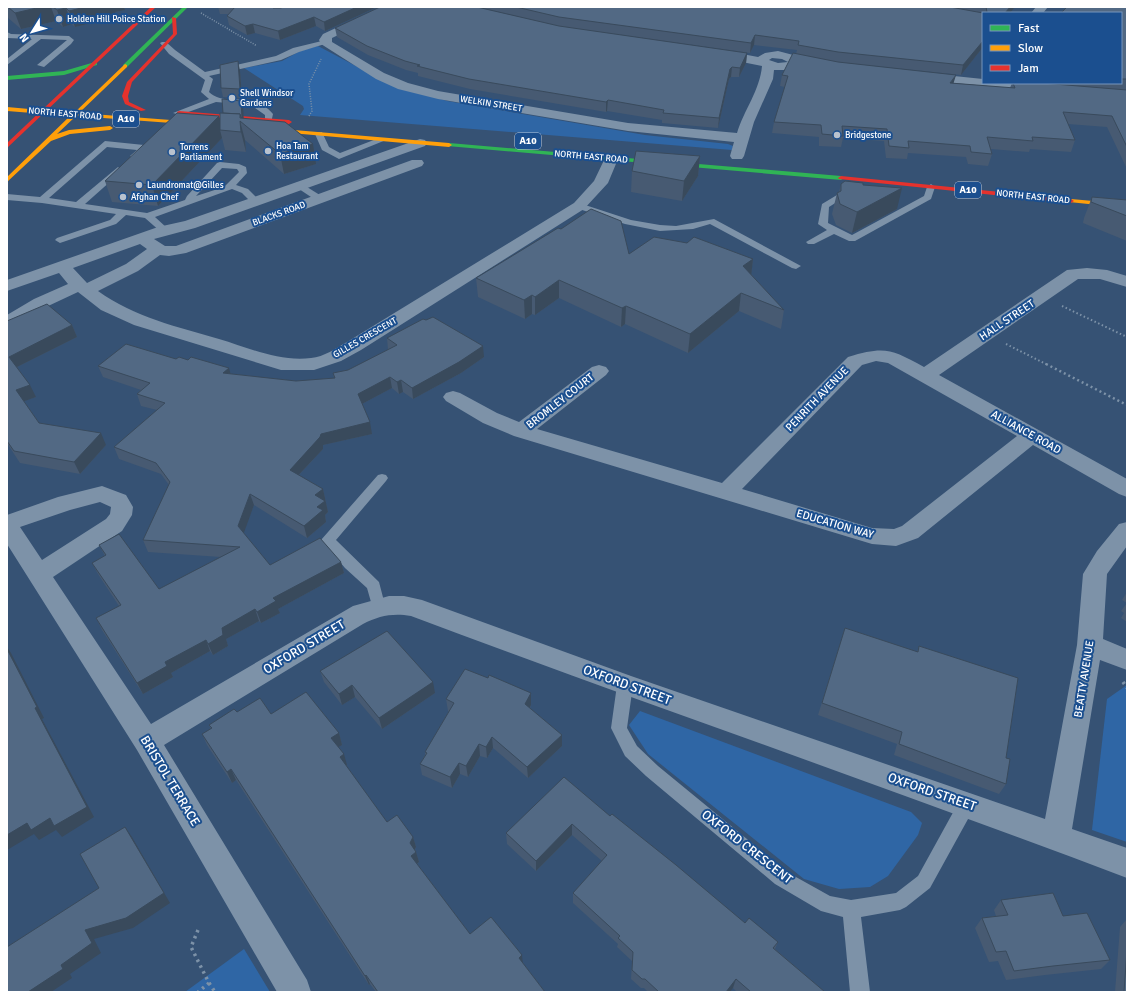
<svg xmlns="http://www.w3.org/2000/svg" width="1134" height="999" font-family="Signika,sans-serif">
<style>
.green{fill:#2f66a5}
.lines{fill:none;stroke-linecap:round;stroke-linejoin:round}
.path-far3{stroke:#7d92a8;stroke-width:1.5;stroke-dasharray:1 1.5;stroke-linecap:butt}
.path-far2{stroke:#7d92a8;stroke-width:2;stroke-dasharray:1.5 2.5;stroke-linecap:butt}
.path-far1{stroke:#7d92a8;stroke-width:2.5;stroke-dasharray:2 3;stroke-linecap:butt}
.path{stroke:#7d92a8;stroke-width:3.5;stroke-dasharray:2.5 4;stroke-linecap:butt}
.lane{fill:#7d92a8;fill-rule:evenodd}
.street{fill:#7d92a8;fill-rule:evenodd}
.fast{fill:#30b455;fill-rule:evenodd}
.slow{fill:#ff9f0a;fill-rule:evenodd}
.jam{fill:#e5322d;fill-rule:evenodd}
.wall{fill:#475a72}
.shaded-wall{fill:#394a5c}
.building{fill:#526984;stroke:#394a5c}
.poi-dot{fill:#b9c2ce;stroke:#1b4f8f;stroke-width:1.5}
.labels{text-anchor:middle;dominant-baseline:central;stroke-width:4;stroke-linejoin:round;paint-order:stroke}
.far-poi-label{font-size:9px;fill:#fff;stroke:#1b4f8f;text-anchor:start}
.far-street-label{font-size:9px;fill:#fff;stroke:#1b4f8f}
.shield{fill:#1b4f8f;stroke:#bbcadd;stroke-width:1}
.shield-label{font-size:10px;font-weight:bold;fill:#fff}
.street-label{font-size:11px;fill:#fff;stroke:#1b4f8f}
.near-street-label{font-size:13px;fill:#fff;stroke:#1b4f8f}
</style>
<rect width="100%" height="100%" fill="#365274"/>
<g class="green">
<path d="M318 46 388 83 447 101 645 135 728 144 733 146 732 150 300 115 304 109 303 106 244 68 282 61 300 51Z"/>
<path d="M1127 685V842L1092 830 1107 699Z"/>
<path d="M640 711 911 812 922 823 918 835 888 876 870 887 839 889 804 879 648 754 629 725Z"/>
<path d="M244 949 270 992H185Z"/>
</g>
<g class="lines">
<g class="path-far3">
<path d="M201 13 257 46"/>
<path d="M309 116 312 111 309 84 321 59"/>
</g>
<g class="path-far2">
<path d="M1062 306 1127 337"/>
<path d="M1006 344 1048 365"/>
</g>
<path class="path-far1" d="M1046 364 1127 405"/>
<g class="path">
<path d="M1123 682 1127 688"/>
<path d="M198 930 191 947 209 983 198 992"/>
<path d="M209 983 215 992"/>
</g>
<g class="lane">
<path d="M7 32 11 34 69 36 74 40 71 44 44 67 37 65 67 40 41 39 7 65V59L32 39 7 38Z"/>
<path d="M326 40 330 42 328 43 299 52 281 60 209 76 213 79 209 92C225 108 252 89 273 114L271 123H265V115L251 105 216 102 180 115 173 113 209 99 201 92 205 80 169 54 160 43 162 42H166L175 50 205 72 276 56 293 48Z"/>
<path d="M316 132H322L329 147 340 153 379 138H385L386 140 339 159 322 150 315 134Z"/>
<path d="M105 141 144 145 148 148 134 159 130 156 137 150 107 147 49 198 76 202 118 167 122 170 121 172 85 204 147 213 185 200 187 196 217 163 220 162 239 164 246 167 247 173 236 185 248 189 260 201 258 203H252L242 193 232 189 155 217 167 228V232H161L145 218 126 215 116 224 60 243 55 240 57 238 110 220 116 214 42 203 7 200V194L40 197ZM222 168 237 169 239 172 224 187 196 196Z"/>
<path d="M299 182 323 197V201H317L296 187V183Z"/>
<path d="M931 184 935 187 931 199 855 241H849L834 234 814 244H808L806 242 827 230 818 224 822 204 847 189 850 188 854 191 829 207 828 223 852 235 924 196 927 187Z"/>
<path d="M579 203 631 220 660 225 676 226 714 219 801 266 796 269 792 268 710 224 693 229 660 231 625 224 576 208 574 206Z"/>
<path d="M382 474 386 475 388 478 386 481 336 540 379 582 385 605 383 609 378 611 373 609 367 588 345 568 321 540 378 475Z"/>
<path d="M625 679 630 680 633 685 627 728 637 746 658 766 787 872 830 896 851 900 896 893 918 876 961 798 967 796 973 798 975 804 973 810 930 888 906 907 900 910 861 917 870 992H850L843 917 821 911 775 884 646 776 625 756 611 728 617 685 620 680Z"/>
</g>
<g class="street">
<path d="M381 7H396L332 38V42L384 73 408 83 438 91 628 123 737 133C744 110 760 90 762 66L712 56 710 53 712 50 716 49 758 57 765 53 778 51 797 56 800 62H816L822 66 816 70H774L773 79 754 122 744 156 742 159H732L730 156 734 142 628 131 438 99 398 89 376 79 321 44 319 40 323 34ZM772 58 782 59 788 62 778 63 769 60Z"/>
<path d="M1036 7H1048L1043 13H1031Z"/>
<path d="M925 73 983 79V83L1040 85 1046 89 1040 93 921 80 919 77 921 74Z"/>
<path d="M420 139 425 140 427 143 425 146 195 228 154 239 165 246H176L412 160H422L424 163 422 166 186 253 169 256 160 255 138 271 98 291C134 317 178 327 219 339 249 348 280 362 311 358 324 357 336 348 347 342L574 203 594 181 606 156H616L618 159 608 183 584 209 361 350 341 361 314 370H281L134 325 101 310 78 292 46 307 13 326 7 327V315L34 299 68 284 59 273 7 291V280L158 227 185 221ZM140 244 147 249 126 264 87 283 73 268Z"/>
<path d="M1087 268 1107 270 1127 276V287L1100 279H1078L939 375 1127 479V497L1119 494 1033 445 918 538 896 546 872 544 514 436 483 423 446 401 443 397 446 393 453 391 460 393 497 413 519 422 592 367 599 365 606 367 609 371 606 375 537 429 722 483 848 357C885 346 891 349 924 367L1067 270ZM876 361 888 363 1017 436 902 526 894 529 872 528 742 489 862 365Z"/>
<path d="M102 486 126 495 133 507 132 515 122 531 53 577 151 724 353 606 389 596H404L422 600 631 676 1045 819 1077 645 1083 574 1097 551 1119 524 1127 522V546L1107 574 1103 639 1127 649V670L1100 660 1072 829 1127 848V878C889 788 649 705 411 616 392 613 379 616 363 624L164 745 307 980 311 992H277L137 750 7 544V515L58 497ZM100 502 111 507 110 514 106 519 42 560 20 527 70 510Z"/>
</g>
<g class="fast">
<path d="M183 7H188L127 67H123V65Z"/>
<path d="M95 62 97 63V65L64 75 7 80V76L64 71Z"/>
<path d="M449 143 841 176 844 178 841 180 447 146 446 145Z"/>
</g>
<g class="slow">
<path d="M125 64 127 65V67L79 113 197 122 200 124 199 125 76 116 57 134 69 130 110 126 113 128 110 130 70 134 51 141 7 182V177L70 116 7 111V107L74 113Z"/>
<path d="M270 128 449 143 452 145 449 147 268 131V129Z"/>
<path d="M1071 199 1127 204V208L1069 202 1068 201Z"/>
</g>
<g class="jam">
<path d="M151 7H156L7 148V143Z"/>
<path d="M172 17 176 18 177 34 132 82 128 96 129 102 146 110 141 111 125 104 122 96 127 82 173 34Z"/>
<path d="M179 111 289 120 292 122 289 124 177 114V112Z"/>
<path d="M841 176 1071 199 1074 201 1071 203 839 179 838 178Z"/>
</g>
</g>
<g class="wall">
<path d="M7 7H124L125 10 115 12 117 17 75 27 72 24 63 27 56 21 21 29 7 17Z"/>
<path d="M218 7H280L278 8H281L283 7H377L325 31 316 26 280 40 255 33 247 35 229 25 227 16 228 14H220Z"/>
<path d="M478 7H1015L1010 13H983V47L961 75 836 62 954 83 1010 88 1012 83H1121V13L1127 7V169L1107 127 1068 124 1075 140 1071 152 1030 149 1029 152 991 149 992 154 988 166 968 164 966 157 908 153 907 159 886 158 884 141 843 138 841 147 819 146V137L772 133 774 122 785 87 780 86 782 75 796 54 797 50 754 45 750 53 594 31 747 53 746 63 739 77H731L729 79 718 128 662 123V120L607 111 606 112 470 89 418 76V73L406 70 368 55 337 37 335 28 535 21Z"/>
<path d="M240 71 242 98 223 97 221 88Z"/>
<path d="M243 106V118L316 164 284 174 245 140 246 152 225 150 222 138 158 206 112 202 105 181Z"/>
<path d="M700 156 698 176 682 201 631 192 632 171Z"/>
<path d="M841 184 897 209 852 233 836 225 832 214 837 193 839 192Z"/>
<path d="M1092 197 1127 200V241L1083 223 1084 218Z"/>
<path d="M629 254 753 259 751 274 784 310 781 329 739 311 688 353 625 324 621 327 559 298 535 315 532 314 525 319 478 297 476 278Z"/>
<path d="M7 321 72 325 77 337 17 367 36 397 24 401 39 423 106 445 80 474 20 463 7 443Z"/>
<path d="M387 338 484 357 461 373 413 399 403 392 399 394 392 388 362 404 372 434 323 445V449L299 475 323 489 328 512 325 515 326 522 307 538 254 505 243 533 270 565 341 562 344 573 278 609 280 613 261 623 259 621 226 639 228 646 213 655 210 651 171 673 173 677 143 694 102 630 96 618 119 606 98 574 92 563 105 556 99 545 159 589 221 557 148 552 143 540 169 485 161 474 119 459 114 447 157 410 141 406 137 394 141 390 103 377 98 366 176 359 231 374 296 381 334 378 333 373 348 370 388 350Z"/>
<path d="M1127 592V622L1121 618 1124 613 1121 611 1127 603 1122 600Z"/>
<path d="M845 628 917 652 919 646 1006 758V784L999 794 894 755 897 744 818 715Z"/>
<path d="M320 671 435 693 382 729 355 697 342 705 324 682Z"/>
<path d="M531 693V705L530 708 562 735V746L528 778 493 748 487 758 480 756 468 777 460 774 452 788 422 775 420 764 425 755V752L449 711H448L446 699Z"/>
<path d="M237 712 271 714 339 733 342 745 338 747 347 765 346 766 387 822 413 837 416 847 415 849 416 852 419 862 417 864 470 934 522 962 545 992H376L370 984 369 985 236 780 232 783 207 745 202 734 211 729 209 725Z"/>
<path d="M610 816 745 923 778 942 775 949 825 992H737L733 988 730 992H648L644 988H641L631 979 632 961 617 947 618 944 573 903V893L602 861 572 835 536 871 507 844 506 833Z"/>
<path d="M1001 900 1063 916 1110 960 1101 969 1045 975 1006 980 998 961 989 962 975 928 982 918 996 916 994 910Z"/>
<path d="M1127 919V992H1115L1120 927Z"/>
</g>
<g class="shaded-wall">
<path d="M41 7H51L56 21 21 29 15 13Z"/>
<path d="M85 7H124L125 10 115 12 117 17 75 27 69 11Z"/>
<path d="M270 7H280L272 14Z"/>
<path d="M357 7H377L325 31 324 22Z"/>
<path d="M1010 7H1015L1010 13H1005Z"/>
<path d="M66 8 72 24 63 27 57 10Z"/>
<path d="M314 17 316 26 280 40 278 31Z"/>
<path d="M253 24 255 33 247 35 245 26Z"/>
<path d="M755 35 754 45 750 53 751 43Z"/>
<path d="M983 41V47L961 75 963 65Z"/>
<path d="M747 53 746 63 739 77 740 68Z"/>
<path d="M238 61 240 71 242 98 240 89Z"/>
<path d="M732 67 731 77 729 79 718 128 719 118 730 69Z"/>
<path d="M956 75 953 85 950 83Z"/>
<path d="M608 100 607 111 606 112V102Z"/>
<path d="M241 101 243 106 244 123 242 118Z"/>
<path d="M219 116 223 130H220L222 138 158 206 152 185Z"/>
<path d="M240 121 245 140 246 152 241 132Z"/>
<path d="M313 144 316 164 284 174 280 154Z"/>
<path d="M700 156 698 176 682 201 684 181Z"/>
<path d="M902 188 897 209 852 233 857 212Z"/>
<path d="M753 259 751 277 743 266Z"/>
<path d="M559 280V298L535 315V297Z"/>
<path d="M741 293 739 311 688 353 690 334Z"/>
<path d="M532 295V314L525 319 524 300Z"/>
<path d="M626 306 625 324 621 327 622 308Z"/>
<path d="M72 325 77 337 15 368 9 357Z"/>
<path d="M483 346 484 357 461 373 413 399 412 388Z"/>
<path d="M229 368 232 379 223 373Z"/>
<path d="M390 377 392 388 360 405 358 394Z"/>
<path d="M401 380 403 392 399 394 397 382Z"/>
<path d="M30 385 36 397 22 402 16 390Z"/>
<path d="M370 422 372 434 323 445V449L293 481 290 470 321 434Z"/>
<path d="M101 433 106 445 80 474 74 462Z"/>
<path d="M323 489 328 512 325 515 326 522 307 538 304 526 315 495Z"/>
<path d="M250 494 254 505 242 538 238 526Z"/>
<path d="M341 562 344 573 278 609 280 613 261 623 257 612 273 598Z"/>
<path d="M255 609 259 621 226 639 228 646 213 655 208 644 222 628Z"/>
<path d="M206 640 210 651 171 673 173 677 143 694 137 683 165 662Z"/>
<path d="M7 647 11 653 44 718 42 719 94 817 62 837 56 830 39 840 34 834 7 850V835L27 823 35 708 7 649Z"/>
<path d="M433 682 435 693 382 729 379 718Z"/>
<path d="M352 685 355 697 342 705 339 694Z"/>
<path d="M531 693V705L526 715 525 704Z"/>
<path d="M339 733 342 745 335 749 331 738Z"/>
<path d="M562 735V746L528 778 527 767Z"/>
<path d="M492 737 493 748 487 758 486 747Z"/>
<path d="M479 744 480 756 468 777 466 766Z"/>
<path d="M344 754 347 765 343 768 340 757Z"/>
<path d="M459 763 460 774 452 788 450 777Z"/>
<path d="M231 769 236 780 232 783 227 772Z"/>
<path d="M572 824V835L536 871V861Z"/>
<path d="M125 827 132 837 170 903 133 928 94 939 101 953 70 974 72 978 51 992H28L61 965 85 930Z"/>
<path d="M413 837 416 847 412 854 410 843Z"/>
<path d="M416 852 419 862 414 866 411 856Z"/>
<path d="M522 955 523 965 519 958Z"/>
<path d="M366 975 370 984 369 985 365 976Z"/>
<path d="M736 979 733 988 730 992H726Z"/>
</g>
<g class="building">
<path d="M8 7H41L15 13Z"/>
<path d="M53 7H85L69 11 66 8 57 10Z"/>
<path d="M235 7H272L273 8H281L283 7H357L324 22 314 17 278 31 253 24 245 26 227 16Z"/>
<path d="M380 7H477L559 26 747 53 740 68 732 67 730 69 719 118 663 113 664 110 608 100 606 102 469 79 417 66 420 65 405 61 367 46 335 28Z"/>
<path d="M516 7H950L983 13V41L963 65 838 52 798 45 799 41 755 35 751 43 559 17Z"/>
<path d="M986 7H1010L1005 13H986L987 12Z"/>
<path d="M1067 7H1127V79H1121V13H1061Z"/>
<path d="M793 53 838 62 956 75 950 83 1015 88 1013 83H1042L1127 90V147L1112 116 1063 112 1075 140 1032 137 1033 141 987 137 992 154 971 152 970 146 908 141 909 148 889 146 887 129 842 126 843 136 822 134 821 125 774 122 788 76 782 75Z"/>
<path d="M238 61 240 89 221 88 220 65Z"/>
<path d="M222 99 241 101 242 118 241 117 240 114 223 113Z"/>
<path d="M177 113 219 116 152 185 105 181Z"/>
<path d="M220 113 240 114V118L285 122 313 144 280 154 240 121 241 132 220 130Z"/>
<path d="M636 151 700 156 684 181 632 171Z"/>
<path d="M845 181 863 183V185L902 188 857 212 840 204 837 193 841 191V184Z"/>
<path d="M1092 197 1127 200V216L1091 202Z"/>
<path d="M591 209 621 221 629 254 654 237 687 243 694 237 753 259 743 266 784 310 741 293 690 334 626 306 622 308 559 280 535 297 532 295 524 300 476 278 558 228 561 229Z"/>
<path d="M47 304 72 325 9 357 30 385 16 390 39 423 101 433 74 462 14 451 7 441V321Z"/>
<path d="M433 317 483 346 459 362 412 388 401 380 397 382 390 377 358 394 370 422 321 434 320 437 290 470 323 489 315 495 325 501 317 507 323 510 304 526 250 494 238 526 270 565 320 538 341 562 273 598 276 601 257 612 255 609 222 628 223 635 208 644 206 640 165 662 167 666 137 683 96 618 121 605 92 563 106 555 99 545 119 534 159 589 240 547 143 540 170 482 156 463 114 447 165 403 137 394 150 383 98 366 126 344 176 359 179 357 188 360 191 357 229 368 223 373 296 381 335 378 333 373 348 370 397 345 387 338 423 319 426 320Z"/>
<path d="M845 628 918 652 919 646 1018 678 1006 758 1010 759 1006 784 899 744 902 732 822 703Z"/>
<path d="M387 631 433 682 379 718 352 685 339 694 320 671Z"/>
<path d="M7 649 37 707 35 708 87 807 54 826 50 818 31 830 27 823 7 835Z"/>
<path d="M465 669 488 678 489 675 531 693 525 704 562 735 527 767 492 737 486 747 479 744 466 766 459 763 450 777 420 764 427 753 425 752 454 703 446 699Z"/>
<path d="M306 692 339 733 331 738 344 754 340 757 387 822 397 815 413 837 410 843 416 852 411 856 470 934 491 917 522 955 519 958 545 992H378L366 975 365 976 231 769 227 772 202 734 212 728 209 725 234 709 237 712 260 698 271 714Z"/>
<path d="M564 777 610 816 612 814 676 865 745 923 749 918 778 942 773 948 825 992H751L736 979 726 992H659L645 979H642L632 970 633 952 618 938 620 936 573 893 607 855 572 824 536 861 506 833Z"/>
<path d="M125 827 164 893 126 918 85 930 92 943 61 965 63 969 28 992H7V947L99 888 80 854Z"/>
<path d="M1053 893 1063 916 1087 913 1110 960 1053 966 1014 971 1006 951 996 952 982 918 1008 915 1001 900Z"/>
<path d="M1127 950V992H1124Z"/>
</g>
<g class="poi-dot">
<circle cx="59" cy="19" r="4"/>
<circle cx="232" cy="98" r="4"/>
<circle cx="837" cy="135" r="4"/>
<circle cx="268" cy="151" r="4"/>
<circle cx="172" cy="152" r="4"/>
<circle cx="139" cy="185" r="4"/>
<circle cx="123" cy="197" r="4"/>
</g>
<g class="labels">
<g class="far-poi-label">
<text x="67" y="19">Holden Hill Police Station</text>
<text x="240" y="93">Shell Windsor<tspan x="240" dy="10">Gardens</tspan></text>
<text x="845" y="135">Bridgestone</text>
<text x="276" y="146">Hoa Tam<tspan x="276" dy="10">Restaurant</tspan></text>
<text x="180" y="147">Torrens<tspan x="180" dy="10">Parliament</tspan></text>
<text x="147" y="185">Laundromat@Gilles</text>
<text x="131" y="197">Afghan Chef</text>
</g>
<g class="far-street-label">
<text transform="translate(491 104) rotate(9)">WELKIN STREET</text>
<text transform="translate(65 114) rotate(5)">NORTH EAST ROAD</text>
<text transform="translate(591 157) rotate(5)">NORTH EAST ROAD</text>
<text transform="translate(1033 197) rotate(6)">NORTH EAST ROAD</text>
<text transform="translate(279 214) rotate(-20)">BLACKS ROAD</text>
<text transform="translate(365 338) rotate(-30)">GILLES CRESCENT</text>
</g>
<g class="shield">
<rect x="113" y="111" width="26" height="16" rx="3"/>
<rect x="515" y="133" width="26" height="16" rx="3"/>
<rect x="955" y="182" width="26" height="16" rx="3"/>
</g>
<g class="shield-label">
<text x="126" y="119">A10</text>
<text x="528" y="141">A10</text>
<text x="968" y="190">A10</text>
</g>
<g class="street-label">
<text transform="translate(1007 320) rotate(-34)">HALL STREET</text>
<text transform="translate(817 399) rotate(-46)">PENRITH AVENUE</text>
<text transform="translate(560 401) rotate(-38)">BROMLEY COURT</text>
<text transform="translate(1026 432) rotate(29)">ALLIANCE ROAD</text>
<text transform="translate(835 524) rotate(16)">EDUCATION WAY</text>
<text transform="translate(1084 679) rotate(-81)">BEATTY AVENUE</text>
</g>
<g class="near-street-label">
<text transform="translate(304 647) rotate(-31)">OXFORD STREET</text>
<text transform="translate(627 685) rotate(20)">OXFORD STREET</text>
<text transform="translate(170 781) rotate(59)">BRISTOL TERRACE</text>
<text transform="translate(932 792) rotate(19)">OXFORD STREET</text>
<text transform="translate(747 847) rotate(38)">OXFORD CRESCENT</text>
</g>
</g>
<rect width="1134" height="999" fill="none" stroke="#ffffff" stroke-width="16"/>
<rect x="982" y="12" width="140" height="72" fill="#1b4f8f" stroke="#7695bc"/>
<rect x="990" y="25" width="20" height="6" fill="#30b455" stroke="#7695bc"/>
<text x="1018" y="32" font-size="12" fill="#ffffff">Fast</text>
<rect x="990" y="45" width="20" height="6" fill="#ff9f0a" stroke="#7695bc"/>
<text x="1018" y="52" font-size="12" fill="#ffffff">Slow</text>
<rect x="990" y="65" width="20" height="6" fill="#e5322d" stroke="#7695bc"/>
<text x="1018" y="72" font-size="12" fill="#ffffff">Jam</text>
<g transform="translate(32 32) rotate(233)" stroke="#1b4f8f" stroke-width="3" paint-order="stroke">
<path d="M0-3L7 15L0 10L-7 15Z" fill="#ffffff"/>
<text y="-6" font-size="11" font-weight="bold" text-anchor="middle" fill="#ffffff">N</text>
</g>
</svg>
